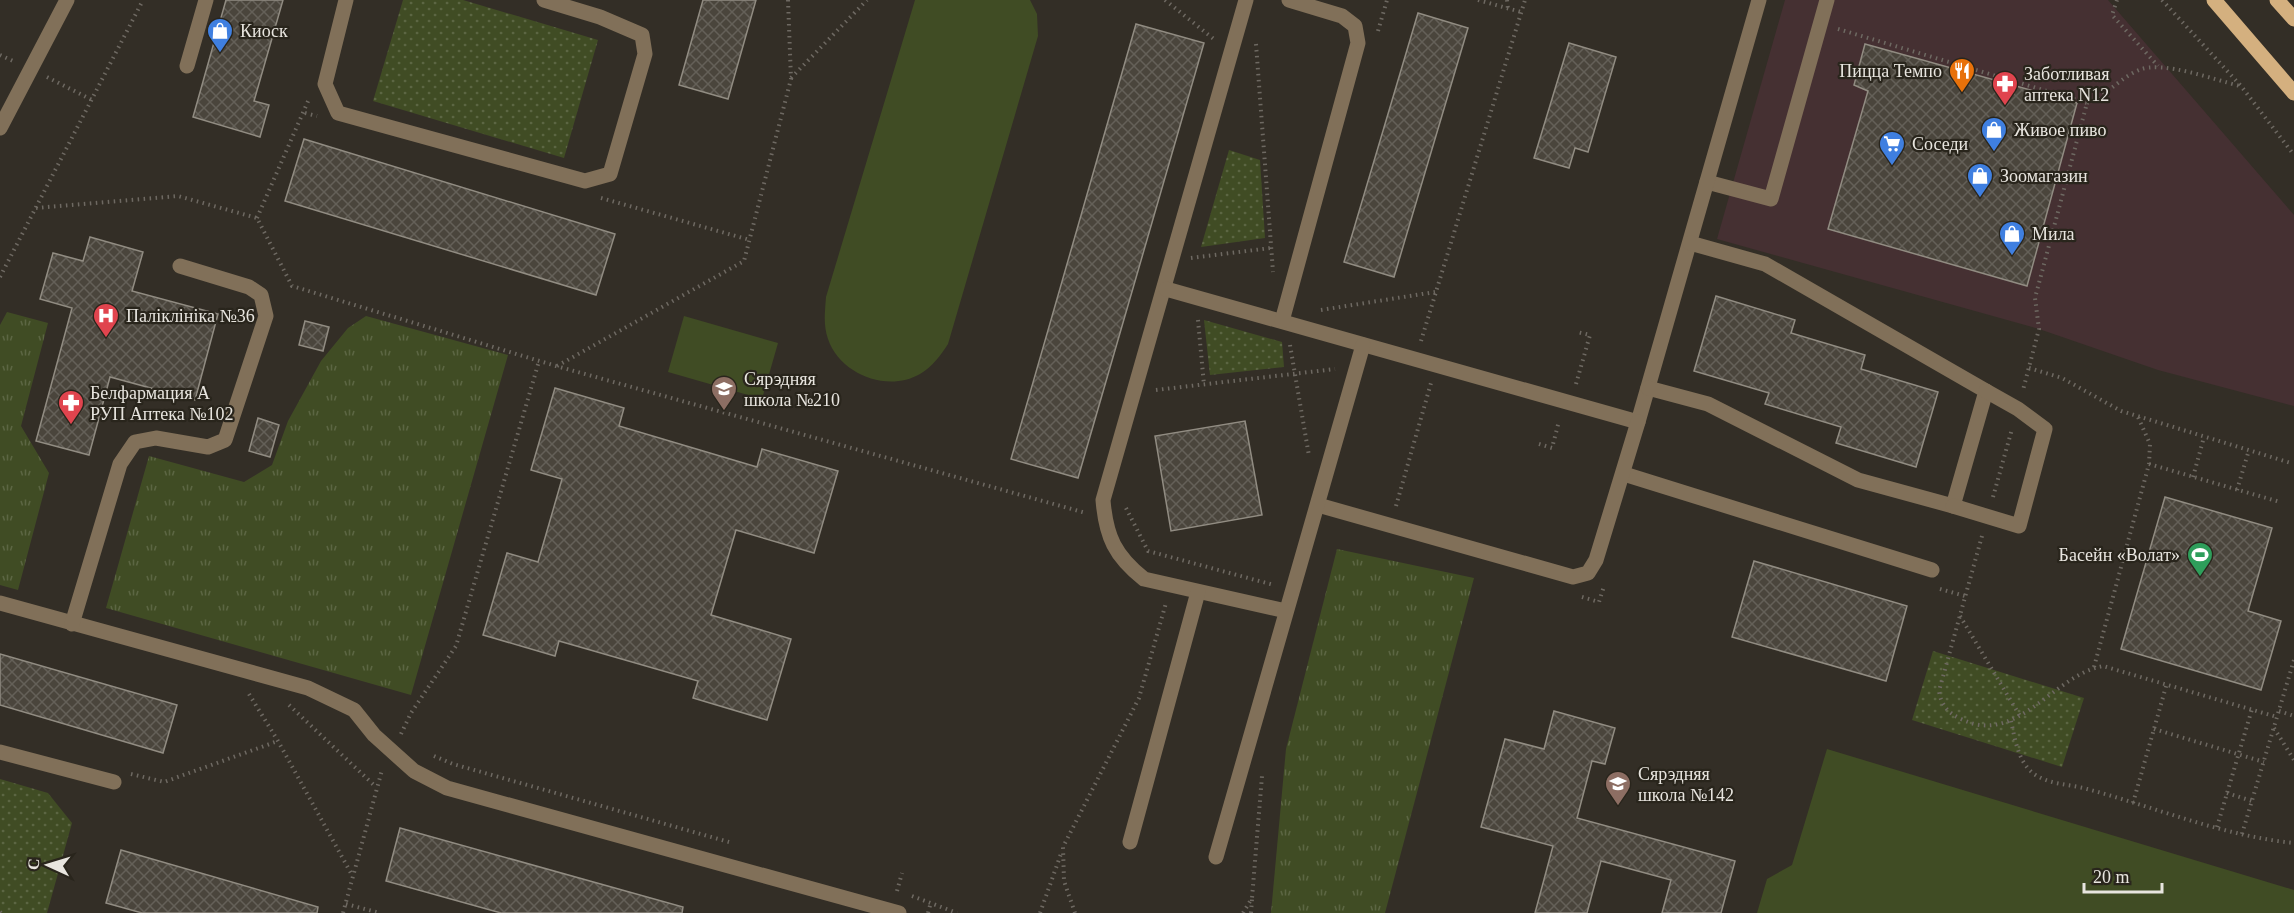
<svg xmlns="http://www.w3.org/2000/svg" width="2294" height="913" font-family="'Times New Roman',serif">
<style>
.commercial{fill:#453032}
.grass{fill:url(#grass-tufts)}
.park{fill:url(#park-dots)}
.garden{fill:#404c24}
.building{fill:url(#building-cross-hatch);stroke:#918c82;stroke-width:1.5}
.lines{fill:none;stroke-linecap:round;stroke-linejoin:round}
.path{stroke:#6e6962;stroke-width:4;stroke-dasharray:1.5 4.5;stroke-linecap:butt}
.minor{stroke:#817059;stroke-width:15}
.major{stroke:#d4b07f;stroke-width:15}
.labels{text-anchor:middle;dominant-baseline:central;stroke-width:4.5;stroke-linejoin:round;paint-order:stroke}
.poi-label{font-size:18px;fill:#e8e5df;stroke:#29251c;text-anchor:start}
</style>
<defs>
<pattern id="grass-tufts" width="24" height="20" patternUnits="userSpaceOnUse" patternTransform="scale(1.5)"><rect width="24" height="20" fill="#404c24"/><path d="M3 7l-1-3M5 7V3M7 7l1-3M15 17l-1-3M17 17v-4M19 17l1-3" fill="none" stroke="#5c6643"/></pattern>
<pattern id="park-dots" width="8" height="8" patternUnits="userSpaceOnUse" patternTransform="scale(1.5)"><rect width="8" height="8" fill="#404c24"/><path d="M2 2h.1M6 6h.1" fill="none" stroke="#5c6643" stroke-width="1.8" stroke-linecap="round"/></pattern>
<pattern id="building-cross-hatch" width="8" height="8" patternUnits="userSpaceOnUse" patternTransform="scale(1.5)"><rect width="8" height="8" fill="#4a453c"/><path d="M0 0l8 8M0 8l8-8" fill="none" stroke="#646058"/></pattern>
</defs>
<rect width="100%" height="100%" fill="#332e26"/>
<path class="commercial" d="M1785 0H2108L2294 215V406L2158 370 2039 329 1717 239Z"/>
<g class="grass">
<path d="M7 312 48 323 21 426 49 473 18 590 0 585V325Z"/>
<path d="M366 316 508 355 411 695 106 608 149 456 244 482 272 465 288 421 321 361 348 328Z"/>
<path d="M1337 549 1474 578 1385 913H1271L1286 749Z"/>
</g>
<g class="park">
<path d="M403 0H463L598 40 564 158 373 101Z"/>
<path d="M1229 150 1260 160 1265 238 1201 247Z"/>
<path d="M1204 320 1282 342 1284 367 1210 375Z"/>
<path d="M1933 651 2084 698 2062 767 1912 720Z"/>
<path d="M0 779 48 793 72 823 47 913H0Z"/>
</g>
<g class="garden">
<path d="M915 0H1030L1037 14 1038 36 948 344C940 356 933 366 920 374 887 393 840 374 828 339 823 325 825 311 826 297Z"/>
<path d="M684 316 778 343 762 399 668 372Z"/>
<path d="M1827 749 2294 890V913H1757L1767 879 1792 865Z"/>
</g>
<g class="building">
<path d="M226 0H283L254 101 269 105 260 137 193 117Z"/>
<path d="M703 0H756L728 99 679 85Z"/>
<path d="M1418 13 1468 28 1394 277 1344 262Z"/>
<path d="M1136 24 1204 43 1078 478 1011 459Z"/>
<path d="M1569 43 1616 57 1588 152 1575 148 1569 168 1534 158Z"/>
<path d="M1865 44 2077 103 2027 286 1828 229 1868 91 1854 85Z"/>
<path d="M304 139 615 234 596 295 285 201Z"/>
<path d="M90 237 143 252 132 291 218 314 195 400 110 377 89 455 36 441 72 308 40 299 53 253 83 261Z"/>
<path d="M1716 296 1795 320 1791 333 1865 355 1861 369 1938 392 1916 467 1836 443 1841 427 1765 404 1769 393 1694 371Z"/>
<path d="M305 321 329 327 323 351 299 345Z"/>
<path d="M555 388 624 408 619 426 757 467 762 449 838 471 814 553 736 530 711 615 791 639 767 720 693 698 698 681 559 641 555 656 483 635 507 553 538 562 562 479 531 470Z"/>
<path d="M258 418 279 425 270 457 249 451Z"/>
<path d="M1245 421 1262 515 1171 531 1155 436Z"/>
<path d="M2165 497 2272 528 2248 611 2281 621 2261 690 2121 649Z"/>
<path d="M1754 561 1907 606 1886 681 1732 637Z"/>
<path d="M0 654 177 705 163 753 0 705Z"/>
<path d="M1554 711 1615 728 1605 764 1592 761 1577 818 1735 861 1721 913H1662L1671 880 1601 861 1587 913H1535L1553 846 1481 827 1505 739 1544 749Z"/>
<path d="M400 828 683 907 682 913H501L386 881Z"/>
<path d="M121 850 318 907 317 913H142L106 903Z"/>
</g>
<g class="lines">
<g class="path">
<path d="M1165 0 1215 40"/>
<path d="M1478 0 1521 12"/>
<path d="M1507 0 1508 9"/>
<path d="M2117 0 2112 15 2158 66"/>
<path d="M2162 0 2241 86 2294 155"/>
<path d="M1838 29 2087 103 2035 298 2039 329 2023 390"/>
<path d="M1378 31 1387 0"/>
<path d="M1256 44 1273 272"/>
<path d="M0 55 13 61"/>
<path d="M47 77 92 100"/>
<path d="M791 78 867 0"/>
<path d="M2087 103C2107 95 2120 78 2139 70 2162 60 2215 80 2240 86"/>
<path d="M305 113 317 116"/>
<path d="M2070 130 2079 133"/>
<path d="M601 198 750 240"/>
<path d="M36 208 178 196 257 218 292 286 556 366 1086 513"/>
<path d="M257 218 309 99"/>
<path d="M1191 258 1271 248"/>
<path d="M0 277 143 0"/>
<path d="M1321 310 1435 292"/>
<path d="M1198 320 1204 385"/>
<path d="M1421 341 1525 0"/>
<path d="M1290 345 1309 456"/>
<path d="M557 366 744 261 791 79 788 0"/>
<path d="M2029 368 2062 378 2121 411 2291 463"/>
<path d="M1576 384 1590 335 1577 332"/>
<path d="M1156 390 1335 369"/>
<path d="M1539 444 1552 448 1559 421"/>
<path d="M2149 464 2280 502"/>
<path d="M2193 477 2204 437"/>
<path d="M2237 490 2249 450"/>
<path d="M1993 497 2012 429"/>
<path d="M1396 506 1431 383"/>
<path d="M1126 508 1148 551 1274 585"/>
<path d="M1982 536 1939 691C1941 705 1948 713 1961 719 2017 747 2053 675 2103 666L2277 717"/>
<path d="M1940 589 1965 596"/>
<path d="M1582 597 1599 602 1604 586"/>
<path d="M1960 616 2020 716"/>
<path d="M2094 667 2149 464 2150 444 2138 417"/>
<path d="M249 694 278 741 352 875"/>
<path d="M289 705 376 787"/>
<path d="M2279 711 2294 716"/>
<path d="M2011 721C2015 739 2018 762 2034 774 2050 785 2069 784 2087 789 2155 807 2223 836 2294 843"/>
<path d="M2274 728 2294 760"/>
<path d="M2154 729 2264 762"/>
<path d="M401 734 411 713 456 646 539 361"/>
<path d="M434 756 453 764 729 842"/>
<path d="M131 774 164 782 278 741"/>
<path d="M2227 793 2252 801"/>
<path d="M2133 803 2167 683"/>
<path d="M2217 827 2252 709"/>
<path d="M2242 834 2294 660"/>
<path d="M897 891 902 873"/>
<path d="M912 896 957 913"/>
<path d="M346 904 380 913"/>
<path d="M0 912 1 913"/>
<path d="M343 913 382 770"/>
<path d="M928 913 931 902"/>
<path d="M1040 913 1062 851"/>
<path d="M1075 913 1064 881 1063 847 1139 698 1166 603"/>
<path d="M1243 913 1252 898 1262 776"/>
<path d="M1251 913 1252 899"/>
</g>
<g class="minor">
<path d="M346 0 325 84 338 113 585 181 610 174 645 54 642 35 600 17 544 0"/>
<path d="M1246 0 1103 500C1106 537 1115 556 1144 579L1286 611"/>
<path d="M187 66 206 0"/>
<path d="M0 128 67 0"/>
<path d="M1707 182 1771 199 1827 0"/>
<path d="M1166 289 1638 422 1759 0"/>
<path d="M1282 321 1358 43 1355 26 1342 16 1289 0"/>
<path d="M1648 388 1708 404 1858 480 1953 506 1986 391 1765 264 1690 243"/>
<path d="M1624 474 1932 570"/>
<path d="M1318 505 1573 577 1588 573 1596 560 1638 422"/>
<path d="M1953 506 2019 526 2045 429 2018 409 1986 391"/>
<path d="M0 603 308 688 354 710 374 735 414 771 447 788 899 913"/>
<path d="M72 624 120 464 135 442 156 438 208 447 225 440 266 316 261 295 249 287 180 266"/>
<path d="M0 752 114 782"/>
<path d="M1130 842 1198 592"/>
<path d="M1216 857 1363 345"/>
</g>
<g class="major">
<path d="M2214 0 2294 93"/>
<path d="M2277 0 2294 19"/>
</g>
</g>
<defs>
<symbol id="shop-pin" viewBox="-11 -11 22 30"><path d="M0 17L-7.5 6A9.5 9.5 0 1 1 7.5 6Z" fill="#3f7fe0" stroke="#29251c"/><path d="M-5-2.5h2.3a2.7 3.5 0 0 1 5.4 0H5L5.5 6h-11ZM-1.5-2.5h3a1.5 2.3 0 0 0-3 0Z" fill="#fff"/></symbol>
<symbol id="restaurant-pin" viewBox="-11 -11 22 30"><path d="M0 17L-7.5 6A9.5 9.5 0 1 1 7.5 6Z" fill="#e8710a" stroke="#29251c"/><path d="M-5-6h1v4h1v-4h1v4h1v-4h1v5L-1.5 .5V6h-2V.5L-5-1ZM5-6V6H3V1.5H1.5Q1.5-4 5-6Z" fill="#fff"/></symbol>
<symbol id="pharmacy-pin" viewBox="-11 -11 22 30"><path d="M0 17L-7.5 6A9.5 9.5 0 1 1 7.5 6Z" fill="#e0444e" stroke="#29251c"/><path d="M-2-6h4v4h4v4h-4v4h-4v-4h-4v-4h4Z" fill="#fff"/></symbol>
<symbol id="supermarket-pin" viewBox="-11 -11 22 30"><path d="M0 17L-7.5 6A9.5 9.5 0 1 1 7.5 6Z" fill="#3f7fe0" stroke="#29251c"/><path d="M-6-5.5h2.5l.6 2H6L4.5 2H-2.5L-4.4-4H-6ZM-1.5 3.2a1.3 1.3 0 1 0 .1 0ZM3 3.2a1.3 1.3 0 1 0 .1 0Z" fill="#fff"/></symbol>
<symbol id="hospital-pin" viewBox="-11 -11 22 30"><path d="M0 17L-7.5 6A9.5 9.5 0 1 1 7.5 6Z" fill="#e0444e" stroke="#29251c"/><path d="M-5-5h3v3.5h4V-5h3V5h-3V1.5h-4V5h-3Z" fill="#fff"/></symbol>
<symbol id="school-pin" viewBox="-11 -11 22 30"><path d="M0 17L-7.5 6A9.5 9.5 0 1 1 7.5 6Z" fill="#8d6e63" stroke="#29251c"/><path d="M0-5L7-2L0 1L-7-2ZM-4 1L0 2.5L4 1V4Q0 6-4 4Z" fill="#fff"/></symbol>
<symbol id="stadium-pin" viewBox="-11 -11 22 30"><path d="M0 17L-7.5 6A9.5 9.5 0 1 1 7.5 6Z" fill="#2e9e5b" stroke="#29251c"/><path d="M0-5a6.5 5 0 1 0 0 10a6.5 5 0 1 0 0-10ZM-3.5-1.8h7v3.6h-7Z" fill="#fff"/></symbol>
</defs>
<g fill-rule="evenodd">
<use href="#shop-pin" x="205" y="16" width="30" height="40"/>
<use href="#restaurant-pin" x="1947" y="56" width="30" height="40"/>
<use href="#pharmacy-pin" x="1990" y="69" width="30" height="40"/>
<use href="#shop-pin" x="1979" y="115" width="30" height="40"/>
<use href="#supermarket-pin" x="1877" y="129" width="30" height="40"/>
<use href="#shop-pin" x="1965" y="161" width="30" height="40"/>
<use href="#shop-pin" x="1997" y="219" width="30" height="40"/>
<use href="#hospital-pin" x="91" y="301" width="30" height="40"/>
<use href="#school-pin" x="709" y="374" width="30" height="40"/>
<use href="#pharmacy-pin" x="56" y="388" width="30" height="40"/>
<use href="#stadium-pin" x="2185" y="540" width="30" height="40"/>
<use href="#school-pin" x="1603" y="769" width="30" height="40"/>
</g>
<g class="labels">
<g class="poi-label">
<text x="240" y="31">Киоск</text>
<text x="1942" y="71" text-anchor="end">Пицца Темпо</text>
<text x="2024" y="74">Заботливая<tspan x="2024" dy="21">аптека N12</tspan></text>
<text x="2014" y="130">Живое пиво</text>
<text x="1912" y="144">Соседи</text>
<text x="2000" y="176">Зоомагазин</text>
<text x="2032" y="234">Мила</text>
<text x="126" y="316">Паліклініка №36</text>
<text x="744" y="379">Сярэдняя<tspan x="744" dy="21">школа №210</tspan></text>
<text x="90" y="393">Белфармация А<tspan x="90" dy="21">РУП Аптека №102</tspan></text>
<text x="2180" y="555" text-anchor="end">Басейн «Волат»</text>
<text x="1638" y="774">Сярэдняя<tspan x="1638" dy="21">школа №142</tspan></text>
</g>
</g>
<g transform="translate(48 865) rotate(274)" stroke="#29251c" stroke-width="4.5" paint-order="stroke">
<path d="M0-4.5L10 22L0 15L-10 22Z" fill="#e8e5df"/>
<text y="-9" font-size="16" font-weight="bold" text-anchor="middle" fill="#e8e5df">С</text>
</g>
<path d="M2084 883v9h78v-9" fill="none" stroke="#e8e5df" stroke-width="3"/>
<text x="2093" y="883" font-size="18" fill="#e8e5df" stroke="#29251c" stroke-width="4.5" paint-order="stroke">20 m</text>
</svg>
